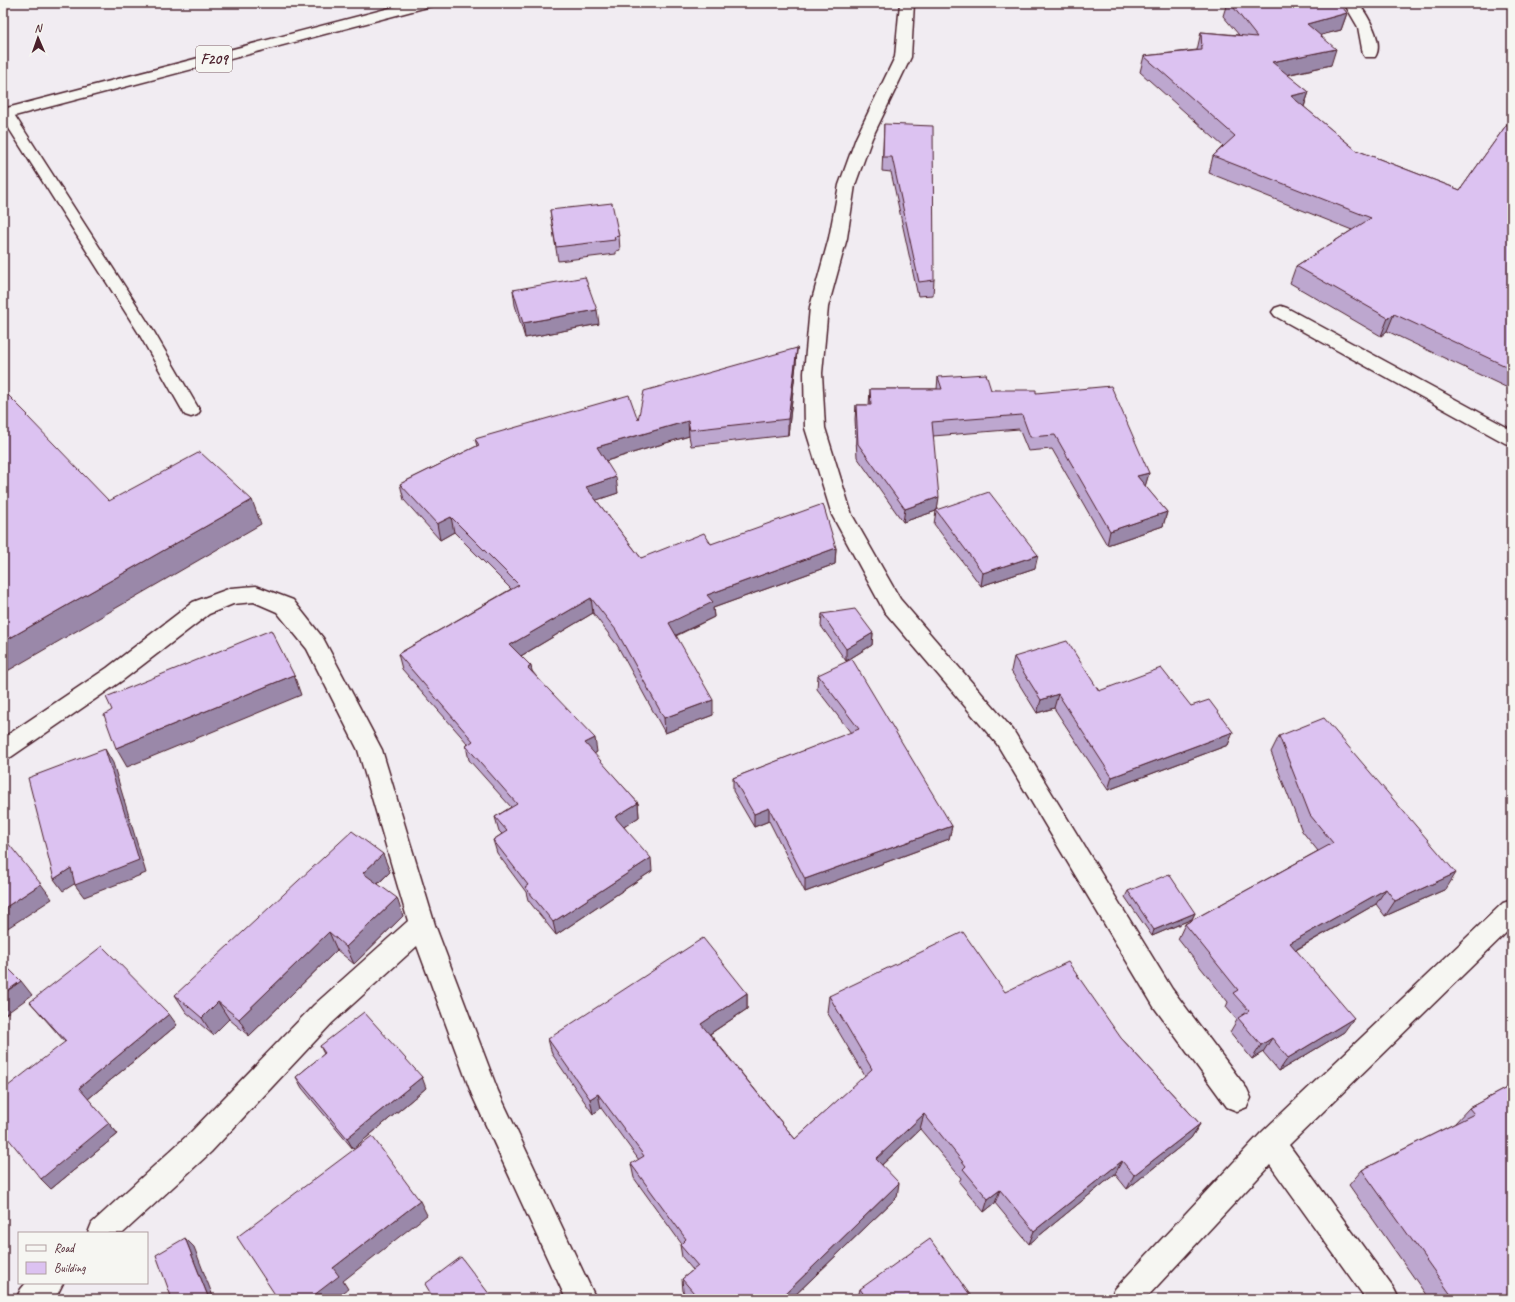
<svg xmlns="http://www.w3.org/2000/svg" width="1515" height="1302" font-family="Caveat,sans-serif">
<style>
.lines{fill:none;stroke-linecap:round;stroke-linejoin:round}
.service-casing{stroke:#4a1f2b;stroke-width:3}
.minor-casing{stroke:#4a1f2b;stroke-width:3}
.primary-casing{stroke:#4a1f2b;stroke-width:3}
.service{fill:#f6f6f2;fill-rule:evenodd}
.minor{fill:#f6f6f2;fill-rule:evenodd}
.primary{fill:#f6f6f2;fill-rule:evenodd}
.wall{fill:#bda7cf;stroke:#4a1f2b}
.shaded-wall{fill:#9a88a9;stroke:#4a1f2b}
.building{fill:#dcc2f1;stroke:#4a1f2b}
.labels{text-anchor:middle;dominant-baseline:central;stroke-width:3;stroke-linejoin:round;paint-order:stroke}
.shield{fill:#f6f6f2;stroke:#7e6067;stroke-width:1}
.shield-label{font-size:15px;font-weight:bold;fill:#4a1f2b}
</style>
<rect width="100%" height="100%" fill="#f1ecf2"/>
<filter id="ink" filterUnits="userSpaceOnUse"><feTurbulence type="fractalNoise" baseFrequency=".025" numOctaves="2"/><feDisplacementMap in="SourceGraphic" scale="8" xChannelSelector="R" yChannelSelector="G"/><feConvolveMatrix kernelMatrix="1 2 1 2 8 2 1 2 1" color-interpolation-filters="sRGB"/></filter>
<g filter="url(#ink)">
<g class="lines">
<defs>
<path id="service" d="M3 109 11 110 13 113 154 332 200 411 197 415 191 417 185 415 138 332 3 119Z"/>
<g id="minor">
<path d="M900 3H914L911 57 872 138 855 185 847 238 828 307 822 373 825 428 852 515 900 599 1013 730 1172 989 1247 1089 1251 1098 1247 1107 1237 1111 1227 1107 1154 1007 997 744 884 611 832 515 805 428 804 373 810 307 829 238 839 185 856 138 895 57Z"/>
<path d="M1344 3H1358C1367 14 1385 43 1375 57H1365L1363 54 1358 27Z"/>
<path d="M1281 306 1287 308 1512 430V445L1505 443 1275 316 1272 312 1275 308Z"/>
<path d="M256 586 293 600 323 638 382 750 435 925 498 1091 596 1299H566L472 1095 417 946 332 1023 211 1152 123 1233H88L92 1223 191 1132 314 1005 408 921 358 750 307 649 277 612 254 602 233 604 209 614 123 680 11 757 3 759V738L107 668 193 602 231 588Z"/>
<path d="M1512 900V927L1289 1145 1394 1289 1399 1299H1366L1270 1165 1145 1299H1110L1115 1289 1261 1133 1503 903Z"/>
<path d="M26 1283H63L58 1293 53 1299H16L21 1289Z"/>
</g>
<path id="primary" d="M409 3H433L431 6 3 119V109Z"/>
</defs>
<use href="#service" class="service-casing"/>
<use href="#minor" class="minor-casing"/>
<use href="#primary" class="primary-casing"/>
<use href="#service" class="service"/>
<use href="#minor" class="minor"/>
<use href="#primary" class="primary"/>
</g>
<g class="wall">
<path d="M1227 3H1339L1347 13 1341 30 1320 35 1331 65 1287 75 1309 92 1304 107 1356 150 1460 190 1512 117V390L1387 331 1381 336 1290 283 1296 266 1352 230 1209 173 1213 156 1223 146 1140 72 1144 56 1197 50 1201 32 1239 35 1223 16Z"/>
<path d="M884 124 934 280 933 295 918 296 891 172 882 171Z"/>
<path d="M550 210 619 236 620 250 616 251V254L558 261 552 224Z"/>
<path d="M513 290 599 324 525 338 515 305Z"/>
<path d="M797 348 796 364 788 435 691 446 689 436 606 461 618 493 596 500 641 558 711 544 836 548 835 564 713 608 714 617 676 636 713 715 665 733 617 645 593 613 521 656 532 671 597 752 594 754 638 803 639 817 624 827 652 871 556 935 528 900 526 892 497 853 493 840 502 834 499 831 495 817 511 807 469 760 466 746 468 744 402 669 398 654 511 589 454 532 440 540 404 500 400 484 477 446 475 439 638 420Z"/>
<path d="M938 377 991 390 1036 393 1149 473 1145 486 1167 512 1163 526 1107 545 1052 449 1028 451 1019 429 933 436 937 510 1035 568 981 586 934 524 936 511 903 522 857 457 855 419 856 405H869L870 389H937Z"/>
<path d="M822 614 873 633 872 645 846 661 821 626Z"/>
<path d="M1014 657 1099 691 1191 706 1233 732 1228 745 1108 790 1054 708 1037 713 1011 671Z"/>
<path d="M818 675 952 826 949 839 805 892 769 821 754 827 733 791V778L851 733 817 689Z"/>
<path d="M1279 736 1446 889 1385 916 1376 904 1296 950 1344 1032 1279 1071 1263 1052 1252 1059 1230 1032 1237 1020 1226 1007 1228 1002 1178 939 1185 924 1318 851 1302 831 1271 752Z"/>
<path d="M390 872 378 884 403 916 354 964 337 950 249 1036 229 1019 213 1035 186 1012 175 995Z"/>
<path d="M1128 891 1195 913 1192 919 1152 936 1125 897Z"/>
<path d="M1005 992 1121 1038 1200 1124 1191 1138 1127 1189 1115 1174 1029 1244 995 1203 984 1212 959 1182 961 1178 920 1129 882 1165 897 1197 791 1299H690L683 1291 682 1279 693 1270 682 1257 680 1245 681 1243 634 1178 631 1164 639 1160 601 1108 593 1114 552 1054 548 1039 747 993V1009L710 1034 795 1139 865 1076 827 1012 829 996Z"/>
<path d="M30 1002 177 1025 88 1099 118 1134 51 1189 41 1179 65 1042Z"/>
<path d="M320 1046 426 1088 353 1149 302 1088 296 1077 324 1054Z"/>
<path d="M1512 1085V1299H1429L1349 1185 1362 1170 1454 1124 1469 1108Z"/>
<path d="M860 1289 973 1299H859L858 1297Z"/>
</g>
<g class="shaded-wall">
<path d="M1347 13 1341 30 1302 40 1307 24Z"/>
<path d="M1336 49 1331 65 1267 79 1272 62Z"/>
<path d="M1309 92 1303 109 1291 96Z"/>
<path d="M597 310 599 324 525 338 523 323Z"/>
<path d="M1394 314 1387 331 1381 336 1388 318Z"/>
<path d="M797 348 796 364 788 435V419Z"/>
<path d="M688 421 689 436 599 463 597 447Z"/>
<path d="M1149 473 1145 487 1137 476Z"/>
<path d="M616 477 618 493 588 503 586 487Z"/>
<path d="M939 497 937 511 936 510V511L903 522 905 509Z"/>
<path d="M252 500 261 524 4 673 3 672V642Z"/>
<path d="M1167 512 1163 526 1107 545 1110 531Z"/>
<path d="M451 517 454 532 440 540 437 524Z"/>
<path d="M836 548 835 564 713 608 714 617 670 638 669 623 707 595Z"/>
<path d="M1038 555 1035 568 981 586 983 573Z"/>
<path d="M591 598 593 613 514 660 510 645Z"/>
<path d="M873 633 872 645 846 661V649Z"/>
<path d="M531 666 534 681 528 668Z"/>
<path d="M294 675 301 695 127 767 116 748Z"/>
<path d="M1058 694 1054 708 1037 713 1041 700Z"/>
<path d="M713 700V715L665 733 664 718Z"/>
<path d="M1233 732 1228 745 1108 790 1112 777Z"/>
<path d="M595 738 597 752 587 758 585 743Z"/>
<path d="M105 749 113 763 146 873 84 897 75 885Z"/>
<path d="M638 803 639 817 617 831 615 817Z"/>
<path d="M769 808V821L754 827V814Z"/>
<path d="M952 826 949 839 805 892V879Z"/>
<path d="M383 854 390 872 370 891 363 873Z"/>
<path d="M651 858 652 871 556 935 553 922Z"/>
<path d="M71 868 79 881 63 891 54 879Z"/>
<path d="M1456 873 1446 889 1385 916 1395 901Z"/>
<path d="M41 884 52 899 3 931V909Z"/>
<path d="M1386 889 1376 904 1281 958 1290 943Z"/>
<path d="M397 898 403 916 354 964 346 947Z"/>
<path d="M1195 913 1192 919 1152 936 1154 930Z"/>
<path d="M329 932 337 950 249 1036 239 1019Z"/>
<path d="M21 981 32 995 3 1016V994Z"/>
<path d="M747 993V1009L702 1039 701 1024Z"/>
<path d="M218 1002 229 1019 213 1035 202 1018Z"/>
<path d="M169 1014 177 1025 88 1099 118 1134 51 1189 41 1179 79 1088Z"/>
<path d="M1354 1018 1344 1032 1279 1071 1288 1058Z"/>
<path d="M1272 1038 1263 1052 1252 1059 1261 1045Z"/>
<path d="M422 1077 426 1088 353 1149 347 1138Z"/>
<path d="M598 1094 601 1108 593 1114 590 1099Z"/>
<path d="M924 1114 920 1129 874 1172 876 1159Z"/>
<path d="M1200 1124 1191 1138 1127 1189 1134 1175Z"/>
<path d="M1122 1161 1115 1174 1029 1244 1034 1231Z"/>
<path d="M899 1183 897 1197 791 1299H780Z"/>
<path d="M1000 1190 995 1203 984 1212 988 1199Z"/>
<path d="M420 1201 427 1215 343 1281 348 1289 335 1299H309L333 1268Z"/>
<path d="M185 1238 194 1247 214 1299H209Z"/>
</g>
<g class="building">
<path d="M1230 3H1339L1347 13 1307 24 1336 49 1272 62 1309 92 1291 96 1356 150 1460 190 1512 117V369L1394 314 1388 318 1296 266 1371 218 1213 156 1235 136 1144 56 1202 50 1201 32 1257 37Z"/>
<path d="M884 124 933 126 934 280 919 282 892 157H883Z"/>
<path d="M612 203 619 236 614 237 615 240 556 247 550 210Z"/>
<path d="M585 277 597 310 523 323 513 290Z"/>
<path d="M797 348 788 419 690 430 688 421 597 447 616 477 586 487 641 558 704 533 711 544 823 504 836 548 707 595 713 602 669 623 713 700 664 718 616 630 591 598 510 645 531 666 528 668 595 738 585 743 638 803 615 817 651 858 553 922 525 887 528 885 493 840 507 831 495 817 517 804 466 746 473 741 398 654 519 585 451 517 437 524 400 484 479 445 475 439 629 395 638 420 644 391Z"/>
<path d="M986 374 991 390H1036V393L1111 386 1149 473 1137 476 1167 512 1110 531 1055 435 1030 437 1022 415 932 422 939 497 905 509 858 444 856 405H871L870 389H942L938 377Z"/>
<path d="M3 390 28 415 27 416 109 501 200 452 252 500 3 642Z"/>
<path d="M989 492 1038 555 983 573 936 510Z"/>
<path d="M855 609 873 633 846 649 822 614Z"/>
<path d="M271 630 294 675 116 748 104 715 112 710 106 697Z"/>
<path d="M1067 641 1099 691 1161 668 1191 706 1209 700 1233 732 1112 777 1058 694 1041 700 1014 657Z"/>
<path d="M852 659 952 826 805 879 769 808 754 814 733 778 859 729 818 675Z"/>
<path d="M1324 718 1456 873 1395 901 1386 889 1290 943 1354 1018 1288 1058 1272 1038 1261 1045 1238 1018 1249 1011 1233 993 1238 990 1185 924 1333 843 1310 815 1279 736Z"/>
<path d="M105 749 139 860 75 885 71 868 54 879 28 778Z"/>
<path d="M352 831 383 854 363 873 397 898 346 947 329 932 239 1019 218 1002 202 1018 175 995Z"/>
<path d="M3 837 41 884 3 909Z"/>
<path d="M1169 874 1195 913 1154 930 1128 891Z"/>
<path d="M963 932 1005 992 1068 962 1121 1038 1200 1124 1134 1175 1122 1161 1034 1231 1000 1190 988 1199 963 1169 966 1166 924 1114 876 1159 899 1183 780 1299H699L682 1279 698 1266 680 1245 686 1239 631 1164 644 1156 598 1094 590 1099 548 1039 703 938 747 993 701 1024 795 1139 872 1069 829 996Z"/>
<path d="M102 946 169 1014 79 1088 109 1123 41 1179 3 1132V1090L66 1041 30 1002Z"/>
<path d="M3 963 21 981 3 994Z"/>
<path d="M364 1012 422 1077 347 1138 296 1077 325 1053 320 1046Z"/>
<path d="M1512 1085V1299H1454L1362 1170 1474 1114 1469 1108Z"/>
<path d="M372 1136 420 1201 333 1268 339 1276 309 1299H278L237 1237Z"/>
<path d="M185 1238 209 1299H172L156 1255Z"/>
<path d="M930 1239 973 1299H867L860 1289Z"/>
<path d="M461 1257 493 1299H434L425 1284Z"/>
</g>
</g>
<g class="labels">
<rect class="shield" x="196" y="46" width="36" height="26" rx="3"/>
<g class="shield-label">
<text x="214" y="59">F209</text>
</g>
</g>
<rect width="1515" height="1302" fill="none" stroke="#f6f6f2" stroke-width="16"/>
<rect x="8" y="8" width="1499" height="1286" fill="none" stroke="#4a1f2b" stroke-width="1.5" filter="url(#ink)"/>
<rect x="18" y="1232" width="130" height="52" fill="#f6f6f2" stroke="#b1a0a2"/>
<rect x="26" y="1245" width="20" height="6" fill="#f6f6f2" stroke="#b1a0a2"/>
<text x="54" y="1252" font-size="12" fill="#4a1f2b">Road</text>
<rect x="26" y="1262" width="20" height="12" fill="#dcc2f1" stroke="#b1a0a2"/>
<text x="54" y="1272" font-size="12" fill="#4a1f2b">Building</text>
<g transform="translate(38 38) rotate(358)" stroke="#f6f6f2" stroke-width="3" paint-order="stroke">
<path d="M0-3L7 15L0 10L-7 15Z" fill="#4a1f2b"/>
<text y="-6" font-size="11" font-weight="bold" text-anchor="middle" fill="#4a1f2b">N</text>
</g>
</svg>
